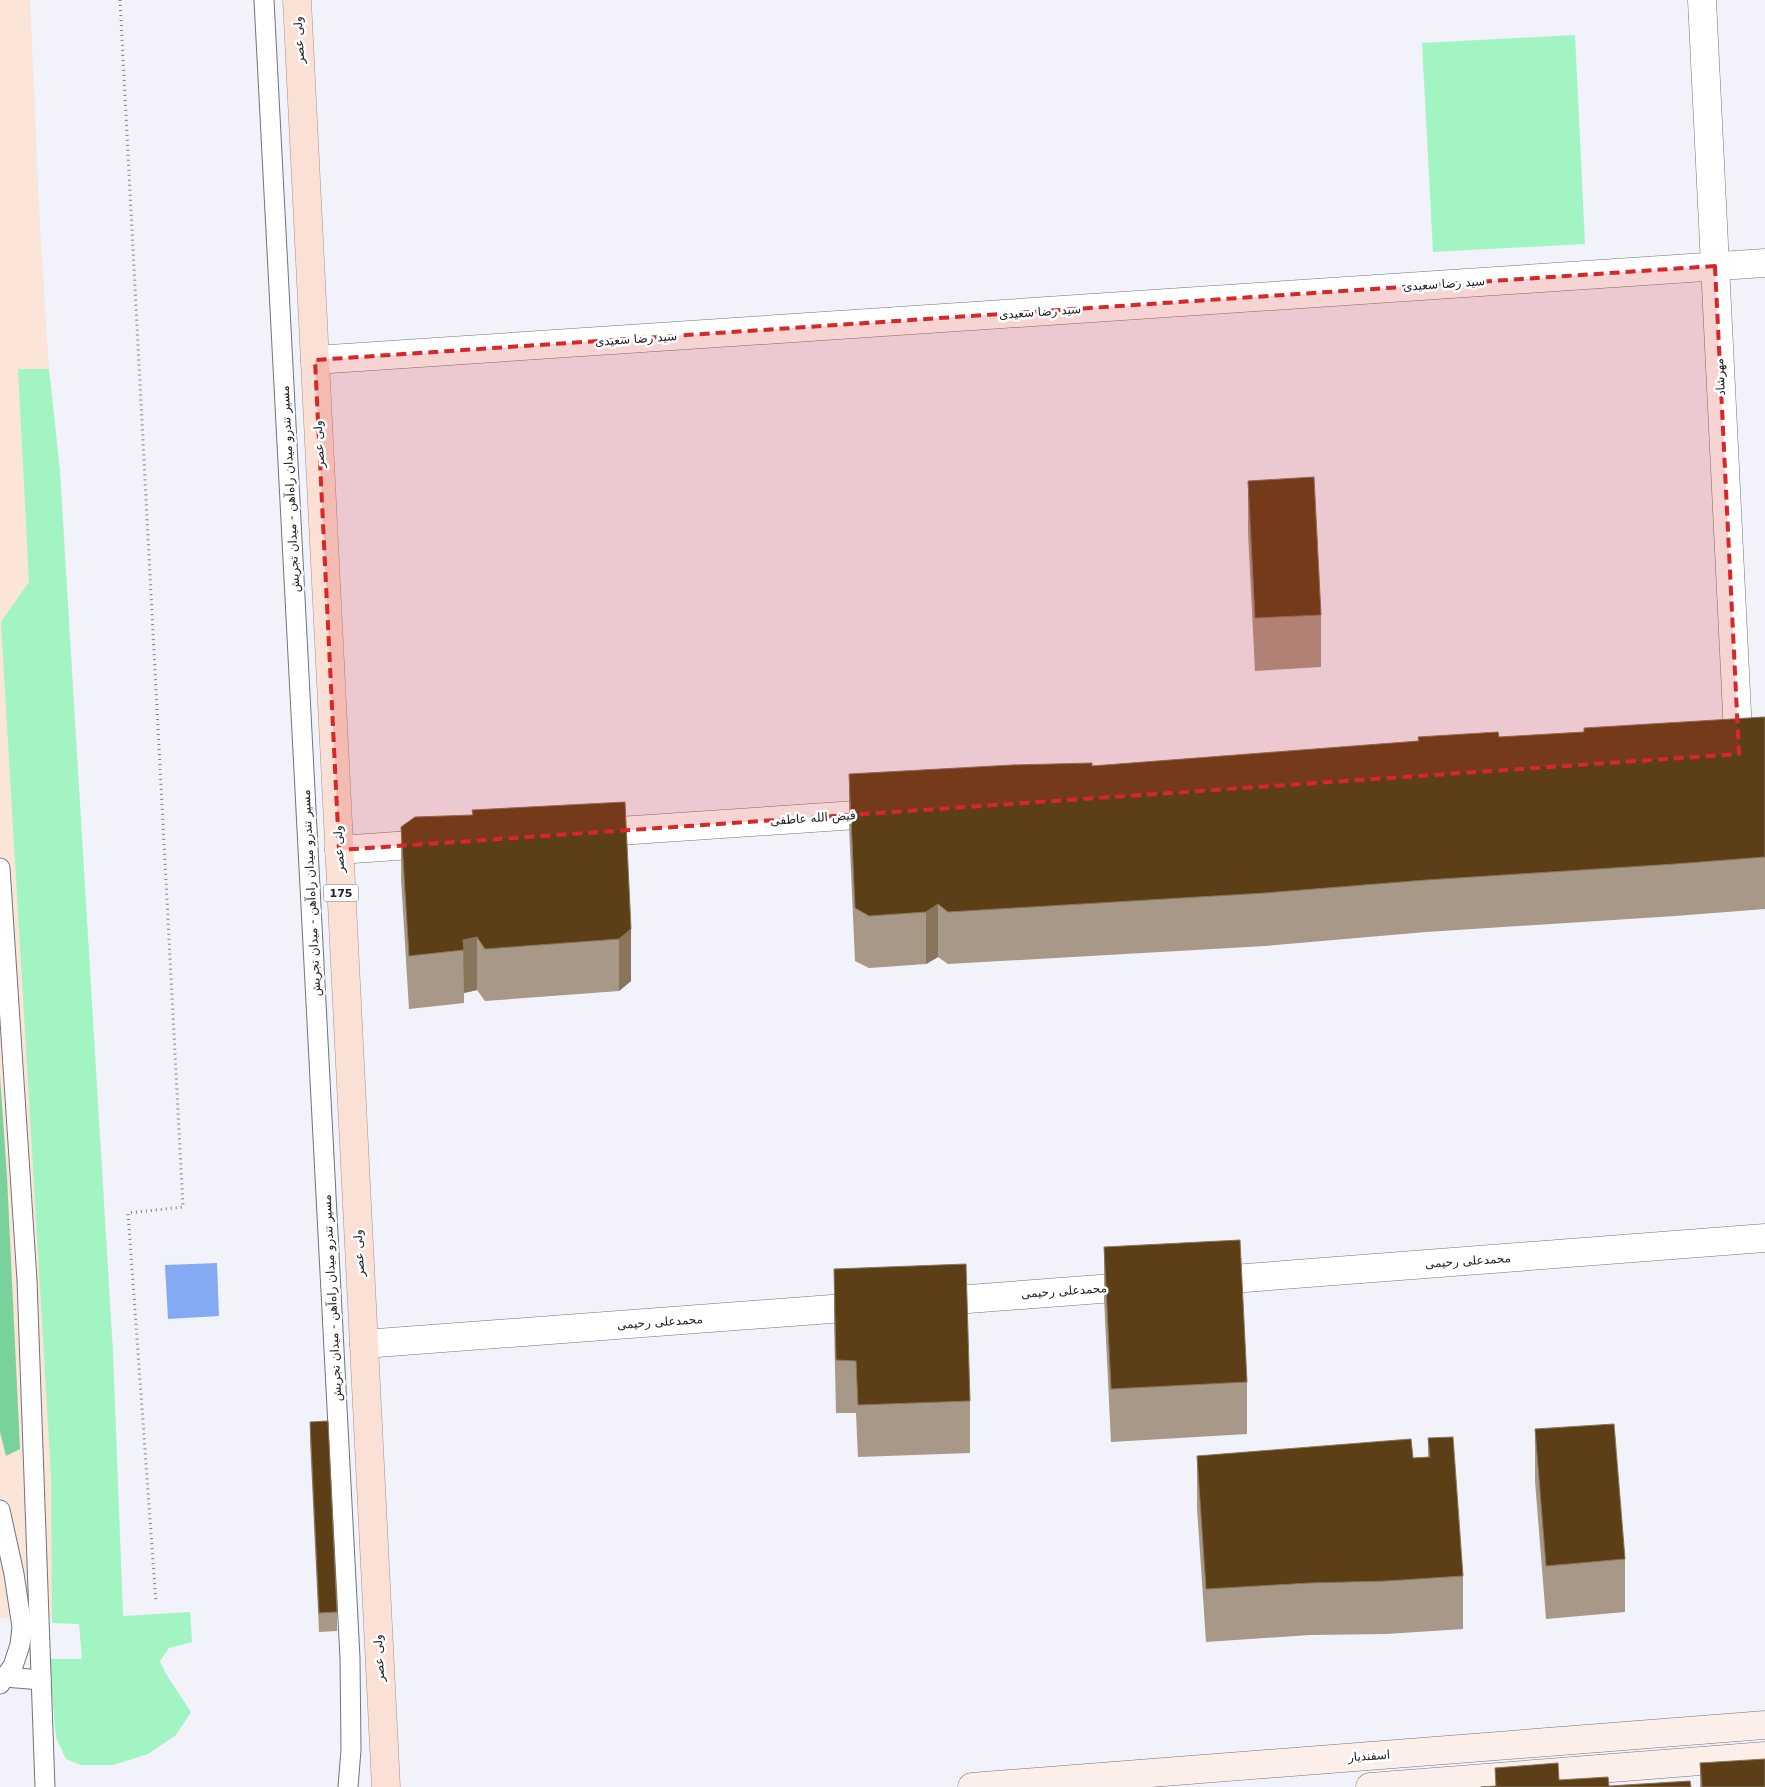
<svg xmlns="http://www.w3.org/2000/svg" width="1765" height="1787" font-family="'DejaVu Sans',Cairo,sans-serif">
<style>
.medical{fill:#fbe4d8}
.green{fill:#a2f5c2}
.forest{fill:#79d19c}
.water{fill:#85aaf4}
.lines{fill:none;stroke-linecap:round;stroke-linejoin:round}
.service-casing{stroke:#73737a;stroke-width:21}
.minor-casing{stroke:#73737a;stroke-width:29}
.secondary-casing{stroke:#73737a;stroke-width:29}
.primary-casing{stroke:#ab9085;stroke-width:29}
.path{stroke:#808085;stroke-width:3;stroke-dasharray:1 4;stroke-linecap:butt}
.service{stroke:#fff;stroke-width:19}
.minor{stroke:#fff;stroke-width:28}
.secondary{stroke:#fcefea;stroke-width:28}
.primary{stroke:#fae0d5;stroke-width:28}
.wall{fill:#a79888}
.shaded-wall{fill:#89755b}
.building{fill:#5c3f17;stroke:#89755b}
.marked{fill:#d62828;fill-opacity:0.2;stroke:#d62828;stroke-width:4;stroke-dasharray:10 6;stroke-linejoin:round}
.labels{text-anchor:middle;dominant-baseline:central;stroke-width:5;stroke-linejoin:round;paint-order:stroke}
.shield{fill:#fff;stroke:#646466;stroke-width:1}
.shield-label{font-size:11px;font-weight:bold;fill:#212124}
.street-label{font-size:12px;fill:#212124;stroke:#fff}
</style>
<rect width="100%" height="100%" fill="#f2f2fa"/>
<path class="medical" d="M0 0H30L40 227 49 369 60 472 113 1353 123 1617 0 1618Z"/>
<g class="green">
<path d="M1575 35 1585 244 1433 252 1422 43Z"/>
<path d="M18 369H49L60 472 113 1353 123 1616 190 1612 192 1642 169 1648 160 1661 166 1674 191 1712 176 1735 148 1754 113 1765H81L66 1759 56 1738 49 1659H82L79 1624 52 1623 51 1476 1 622 29 582Z"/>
</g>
<path class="forest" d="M0 1076 7 1177 20 1449 6 1456 0 1432Z"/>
<path class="water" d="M217 1263 219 1316 168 1319 165 1265Z"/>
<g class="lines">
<defs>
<g id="service">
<path d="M264 0 350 1658 351 1750 348 1787"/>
<path d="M0 868 27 1280 45 1787"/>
<path d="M0 1510 14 1574 22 1627 20 1645 13 1666 0 1684"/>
<path d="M5 1677 41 1680"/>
</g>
<g id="minor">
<path d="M1702 0 1739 754"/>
<path d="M315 360 1765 263"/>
<path d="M589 833 886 813"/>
<path d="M339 850 439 843"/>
<path d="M1206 1281 1765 1238"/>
<path d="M929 1302 1140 1286"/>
<path d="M364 1344 871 1306"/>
</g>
<g id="secondary">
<path d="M972 1787 1765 1725"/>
<path d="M1370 1787 1765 1756"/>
</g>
<path id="primary" d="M297 0 386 1787"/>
</defs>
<use href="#service" class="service-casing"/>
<use href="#minor" class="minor-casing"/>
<use href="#secondary" class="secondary-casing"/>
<use href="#primary" class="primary-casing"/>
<path class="path" d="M120 0 183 1207 128 1213 156 1603"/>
<use href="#service" class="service"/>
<use href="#minor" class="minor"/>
<use href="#secondary" class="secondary"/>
<use href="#primary" class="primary"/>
</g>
<g class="wall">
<path d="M1248 481 1321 615V667L1255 671 1248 533Z"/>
<path d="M1765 717V909L1675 916 1426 932 1265 946 948 964 938 957 926 964 869 968 855 961 849 827V774L1092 766 1418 741V737H1499L1584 732Z"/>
<path d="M625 802 631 981 619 991 485 1001 477 990 464 993V1003L409 1009 401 879V827L472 815Z"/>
<path d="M1104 1247 1247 1382V1434L1111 1442 1104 1299Z"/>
<path d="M834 1269 970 1401V1453L858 1457 856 1413H836L834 1322Z"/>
<path d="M310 1422 337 1612V1631L319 1632 310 1441Z"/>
<path d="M1535 1429 1625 1559V1612L1546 1619 1535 1481Z"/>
<path d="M1428 1438 1463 1576V1629L1386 1634 1310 1635 1206 1642 1197 1508V1456L1413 1458 1428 1457Z"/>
<path d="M1700 1763 1765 1787H1700Z"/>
</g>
<g class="shaded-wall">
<path d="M938 904V957L926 964V912Z"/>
<path d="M631 929V981L619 991V939Z"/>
<path d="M477 937V990L464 993 463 940Z"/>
</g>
<g class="building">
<path d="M1314 477 1321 615 1255 618 1248 481Z"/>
<path d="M1765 717V857L1675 864 1426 880 1265 893 948 912 938 904 926 912 869 916 855 908 849 774 1012 765 1092 763V766L1419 741 1418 737 1498 732 1499 737 1584 732V728Z"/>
<path d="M625 802 631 929 619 939 485 949 477 937 463 940 464 950 409 956 401 827 415 817 473 815 472 810Z"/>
<path d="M1240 1240 1247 1382 1111 1389 1104 1247Z"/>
<path d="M966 1264 970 1401 858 1405 856 1361 836 1360 834 1269Z"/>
<path d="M328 1421 337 1612 319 1613 310 1422Z"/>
<path d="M1614 1424 1625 1559 1546 1566 1535 1429Z"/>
<path d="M1453 1437 1463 1576 1386 1581 1310 1583 1206 1589 1197 1456 1411 1439 1413 1458 1430 1457 1428 1438Z"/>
<path d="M1765 1759V1787H1702L1700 1763Z"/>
<path d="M1558 1763 1559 1780 1608 1777 1609 1786 1690 1781 1691 1787H1481L1496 1786 1495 1768Z"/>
</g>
<path class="marked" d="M1715 266 1739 754 339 850 315 360Z"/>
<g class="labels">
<rect class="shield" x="323.5" y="884.5" width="35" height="17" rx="4"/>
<g class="shield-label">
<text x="341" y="893">175</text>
</g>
<g class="street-label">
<text transform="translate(299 40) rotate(-93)">ولی عصر</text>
<text transform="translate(1444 284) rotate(-4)">سید رضا سعیدی</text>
<text transform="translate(1040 312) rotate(-4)">سید رضا سعیدی</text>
<text transform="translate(636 339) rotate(-4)">سید رضا سعیدی</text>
<text transform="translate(1720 377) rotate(-93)">مهرشاد</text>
<text transform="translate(319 444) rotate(-93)">ولی عصر</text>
<text transform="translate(290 489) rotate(-93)">مسیر تندرو میدان راه‌آهن - میدان تجریش</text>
<text transform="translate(813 818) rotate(-4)">فیض الله عاطفی</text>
<text transform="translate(339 849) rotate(-93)">ولی عصر</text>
<text transform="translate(311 893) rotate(-93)">مسیر تندرو میدان راه‌آهن - میدان تجریش</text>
<text transform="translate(359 1253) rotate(-93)">ولی عصر</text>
<text transform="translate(1468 1261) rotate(-4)">محمدعلی رحیمی</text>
<text transform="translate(1064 1291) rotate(-4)">محمدعلی رحیمی</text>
<text transform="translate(332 1298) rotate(-93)">مسیر تندرو میدان راه‌آهن - میدان تجریش</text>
<text transform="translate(660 1322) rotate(-4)">محمدعلی رحیمی</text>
<text transform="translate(379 1658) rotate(-93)">ولی عصر</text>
<text transform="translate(1369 1756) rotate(-4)">اسفندیار</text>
</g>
</g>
</svg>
